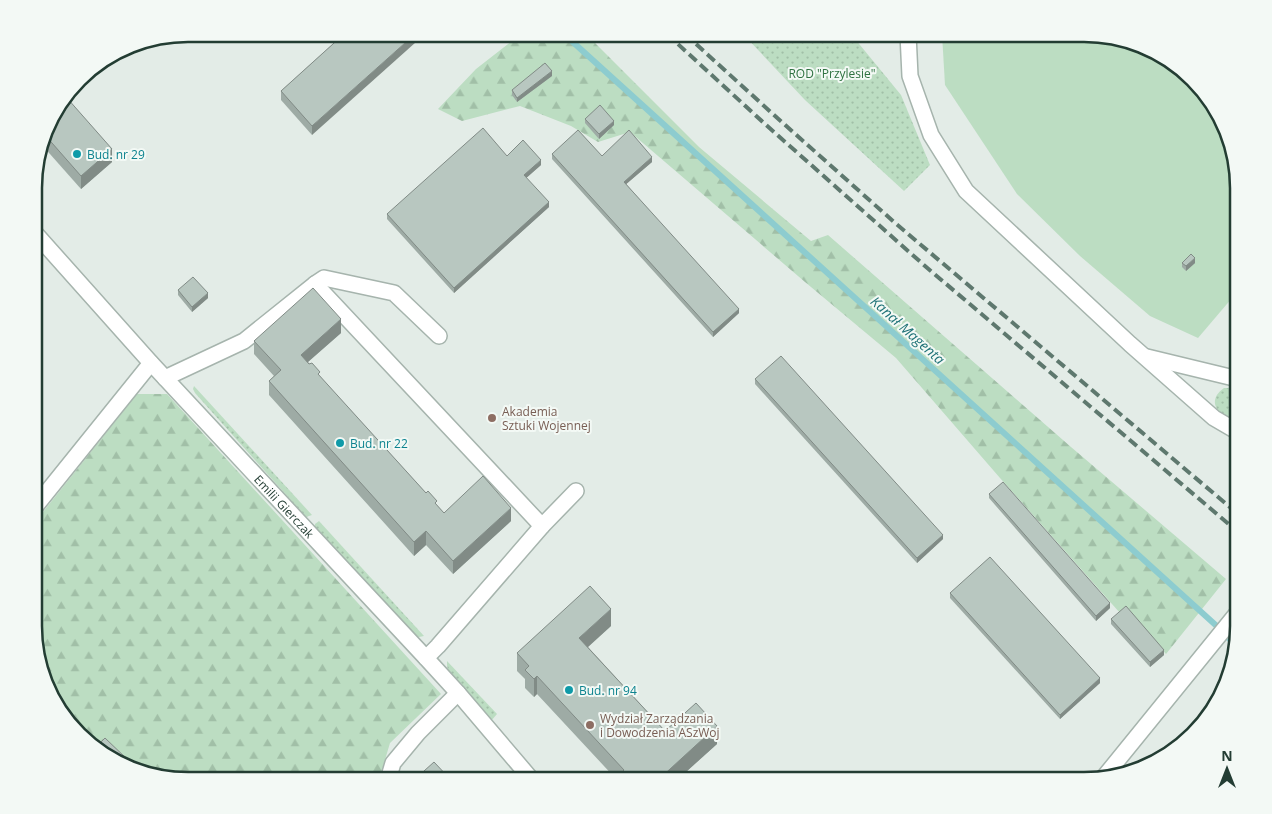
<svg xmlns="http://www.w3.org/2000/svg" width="1272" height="814" font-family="'Open Sans',sans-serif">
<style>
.grass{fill:url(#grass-dots)}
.forest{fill:url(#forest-firs)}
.pitch{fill:#bcddc2}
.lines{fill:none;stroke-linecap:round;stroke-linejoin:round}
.stream{stroke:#8dcccf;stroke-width:6}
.minor-casing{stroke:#a6b4ad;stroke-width:18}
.minor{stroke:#fff;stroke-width:15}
.rail{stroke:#5e786e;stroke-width:4;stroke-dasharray:10 5;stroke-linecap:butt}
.wall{fill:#9eaba5}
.shaded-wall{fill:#818b86}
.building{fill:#b8c7c0;stroke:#818b86}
.culture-dot{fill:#0f9aa8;stroke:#f3f9f5;stroke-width:2}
.education-dot{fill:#8d6e63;stroke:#f3f9f5;stroke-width:2}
.labels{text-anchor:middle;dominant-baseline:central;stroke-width:4;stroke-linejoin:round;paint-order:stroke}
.park-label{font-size:12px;fill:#2f7241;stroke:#f3f9f5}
.culture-label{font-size:12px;fill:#0d838f;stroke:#f3f9f5;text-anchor:start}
.education-label{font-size:12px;fill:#785e54;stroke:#f3f9f5;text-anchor:start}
.street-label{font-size:12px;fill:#233d33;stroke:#f3f9f5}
.water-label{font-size:14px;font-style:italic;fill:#1f7277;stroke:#f3f9f5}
.rim{fill:none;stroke:#233d33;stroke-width:2.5}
</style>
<defs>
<pattern id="grass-dots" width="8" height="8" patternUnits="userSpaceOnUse" patternTransform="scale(1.25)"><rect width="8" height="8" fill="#bcddc2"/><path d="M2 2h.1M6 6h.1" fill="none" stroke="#a1bfa7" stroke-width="1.8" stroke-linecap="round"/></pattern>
<pattern id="forest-firs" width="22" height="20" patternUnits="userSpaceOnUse" patternTransform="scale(1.25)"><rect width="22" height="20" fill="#bcddc2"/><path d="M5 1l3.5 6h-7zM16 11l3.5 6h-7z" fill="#a1bfa7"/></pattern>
</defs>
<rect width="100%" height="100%" fill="#e3ece7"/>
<g class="grass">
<path d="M743 34H851L901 95 930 165 904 191 805 100Z"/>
<path d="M194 386 312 515 306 517 195 393 193 389Z"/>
<path d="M1224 388H1229L1238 389V423C1232 420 1225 417 1220 412 1211 404 1215 394 1224 388Z"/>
<path d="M319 521 424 636 419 637 414 635 315 527V524Z"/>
<path d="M447 661 497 714 491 721 448 671 447 665Z"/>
</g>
<g class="forest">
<path d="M521 34H586L699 147 811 241 828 235 1071 447 1226 579 1166 654 1125 608 1120 613 1000 478 896 358 805 282 630 132 598 142 571 126 520 106 462 121 438 109 476 69Z"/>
<path d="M137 394H167L441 694 390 743 379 780H188L148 775 103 754 55 703 35 646V522Z"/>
</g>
<path class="pitch" d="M942 34H1084L1133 42 1169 60 1217 111 1238 178V291L1198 338 1150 316 1080 256 1017 194 945 85Z"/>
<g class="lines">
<path class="stream" d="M564 34 1220 629 1235 645"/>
<defs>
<g id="minor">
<path d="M908 34 910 76 931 135 966 191 1130 344 1214 418 1238 432"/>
<path id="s1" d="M35 233 151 363 426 658 458 693 532 780"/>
<path d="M315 284 542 526"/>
<path d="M1147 357 1238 379"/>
<path d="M165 378 244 341 315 284 324 278 394 293 439 336"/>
<path d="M35 507 151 363"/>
<path d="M426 658 438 646 542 526 576 491"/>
<path d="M1104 777 1238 612"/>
<path d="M388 780 393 763 418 733 458 693"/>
</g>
</defs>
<use href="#minor" class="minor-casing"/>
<use href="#minor" class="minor"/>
<g class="rail">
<path d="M667 34 765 124 925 266 1238 532"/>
<path d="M685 34 774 115 894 222 1238 514"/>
</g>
</g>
<g class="wall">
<path d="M344 34 312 135 281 100V91Z"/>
<path d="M552 76 517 102 512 95V90Z"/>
<path d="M585 119 614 125 599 139 585 123Z"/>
<path d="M50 120 112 162 81 189 42 145Z"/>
<path d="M552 154 602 156 652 162 626 184 739 313 713 337 552 159Z"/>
<path d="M507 156 541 165 526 178 549 207 454 293 387 219V214Z"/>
<path d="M1182 263H1195L1186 271 1182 267Z"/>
<path d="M178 290 208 298 192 312 178 295Z"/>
<path d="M341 333 308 362 320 377 444 513 511 521 453 574 426 545 414 556 269 395V381L274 376 254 354V341Z"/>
<path d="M755 379 943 539 917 563 755 384Z"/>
<path d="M989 494 1110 608 1096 621 989 498Z"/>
<path d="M950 593 1100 683 1060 719 950 598Z"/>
<path d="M1111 619 1164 655 1150 667 1111 624Z"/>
<path d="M611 626 588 647 665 731 717 744 677 780H617L537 694 534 697 525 688V679L517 671V653Z"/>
</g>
<g class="shaded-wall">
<path d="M415 34H425L312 135V126Z"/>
<path d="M552 71V76L517 102V98Z"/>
<path d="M614 121V125L599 139V134Z"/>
<path d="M112 149V162L81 189V176Z"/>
<path d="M652 157V162L624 186V182Z"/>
<path d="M541 160V165L524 180V175Z"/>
<path d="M549 202V207L454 293V288Z"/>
<path d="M1195 258V263L1186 271V266Z"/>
<path d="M208 293V298L192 312V307Z"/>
<path d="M739 309V313L713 337V332Z"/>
<path d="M341 319V333L301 368V355Z"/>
<path d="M511 508V521L453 574V561Z"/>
<path d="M426 531V545L414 556V542Z"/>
<path d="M943 535V539L917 563V558Z"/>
<path d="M1110 603V608L1096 621V616Z"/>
<path d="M611 609V626L579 655V638Z"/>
<path d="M1164 650V655L1150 667V662Z"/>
<path d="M537 676V694L534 697V679Z"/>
<path d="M1100 678V683L1060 719V715Z"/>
<path d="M717 726V744L677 780H658Z"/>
<path d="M128 760V766L125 764Z"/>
</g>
<g class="building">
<path d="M344 34H415L312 126 281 91Z"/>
<path d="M545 63 552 71 517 98 512 90Z"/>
<path d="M67 98 112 149 81 176 45 135 50 120Z"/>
<path d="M600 105 614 121 599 134 585 119Z"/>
<path d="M483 128 507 156 523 140 541 160 524 175 549 202 454 288 387 214Z"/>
<path d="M578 130 602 156 629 130 652 157 624 182 739 309 713 332 552 154Z"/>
<path d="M1191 254 1195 258 1186 266 1182 263Z"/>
<path d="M193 277 208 293 192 307 178 290Z"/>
<path d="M313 288 341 319 301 355 309 364 312 363 320 372 318 374 426 493 428 491 437 501 435 503 444 513 483 476 511 508 453 561 426 531 414 542 269 381 281 370 254 341Z"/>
<path d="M781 356 943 535 917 558 755 379Z"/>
<path d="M1003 482 1110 603 1096 616 989 494Z"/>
<path d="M990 557 1100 678 1060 715 950 593Z"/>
<path d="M590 586 611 609 579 638 665 731 696 703 717 726 658 780H625L620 774 624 770 537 676 534 679 525 670 529 666 517 653Z"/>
<path d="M1126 606 1164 650 1150 662 1111 619Z"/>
<path d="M105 738 128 760 125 764 103 754 96 747Z"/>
<path d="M434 762 451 780H414Z"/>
<path d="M765 777 768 780H761Z"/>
</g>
<g class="culture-dot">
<circle cx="77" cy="154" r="5"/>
<circle cx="340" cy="443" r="5"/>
<circle cx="569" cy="690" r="5"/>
</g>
<g class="education-dot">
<circle cx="492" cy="418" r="5"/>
<circle cx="590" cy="725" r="5"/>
</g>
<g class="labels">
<g class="park-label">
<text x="832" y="73">ROD "Przylesie"</text>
</g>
<g class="culture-label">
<text x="87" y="154">Bud. nr 29</text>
<text x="350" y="443">Bud. nr 22</text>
<text x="579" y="690">Bud. nr 94</text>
</g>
<g class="education-label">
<text x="502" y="411">Akademia<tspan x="502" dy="14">Sztuki Wojennej</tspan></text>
<text x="600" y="718">Wydział Zarządzania<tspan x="600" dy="14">i Dowodzenia ASzWoj</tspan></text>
</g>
<g class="street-label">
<text stroke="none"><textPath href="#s1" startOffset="370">Emilii Gierczak</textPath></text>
</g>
<g class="water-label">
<text transform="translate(908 330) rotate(42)">Kanał Magenta</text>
</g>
</g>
<path d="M0 0H1272V814H0ZM188 42H1084A146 146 0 0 1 1230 188V626A146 146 0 0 1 1084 772H188A146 146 0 0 1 42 626V188A146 146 0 0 1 188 42Z" fill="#f3f9f5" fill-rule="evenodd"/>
<path class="rim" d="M188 42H1084A146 146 0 0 1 1230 188V626A146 146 0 0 1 1084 772H188A146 146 0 0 1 42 626V188A146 146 0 0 1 188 42Z"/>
<g transform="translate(1227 769)" stroke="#f3f9f5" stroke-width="4" paint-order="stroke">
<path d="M0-4L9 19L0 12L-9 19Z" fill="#233d33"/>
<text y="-8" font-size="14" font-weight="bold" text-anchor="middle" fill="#233d33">N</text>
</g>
</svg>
